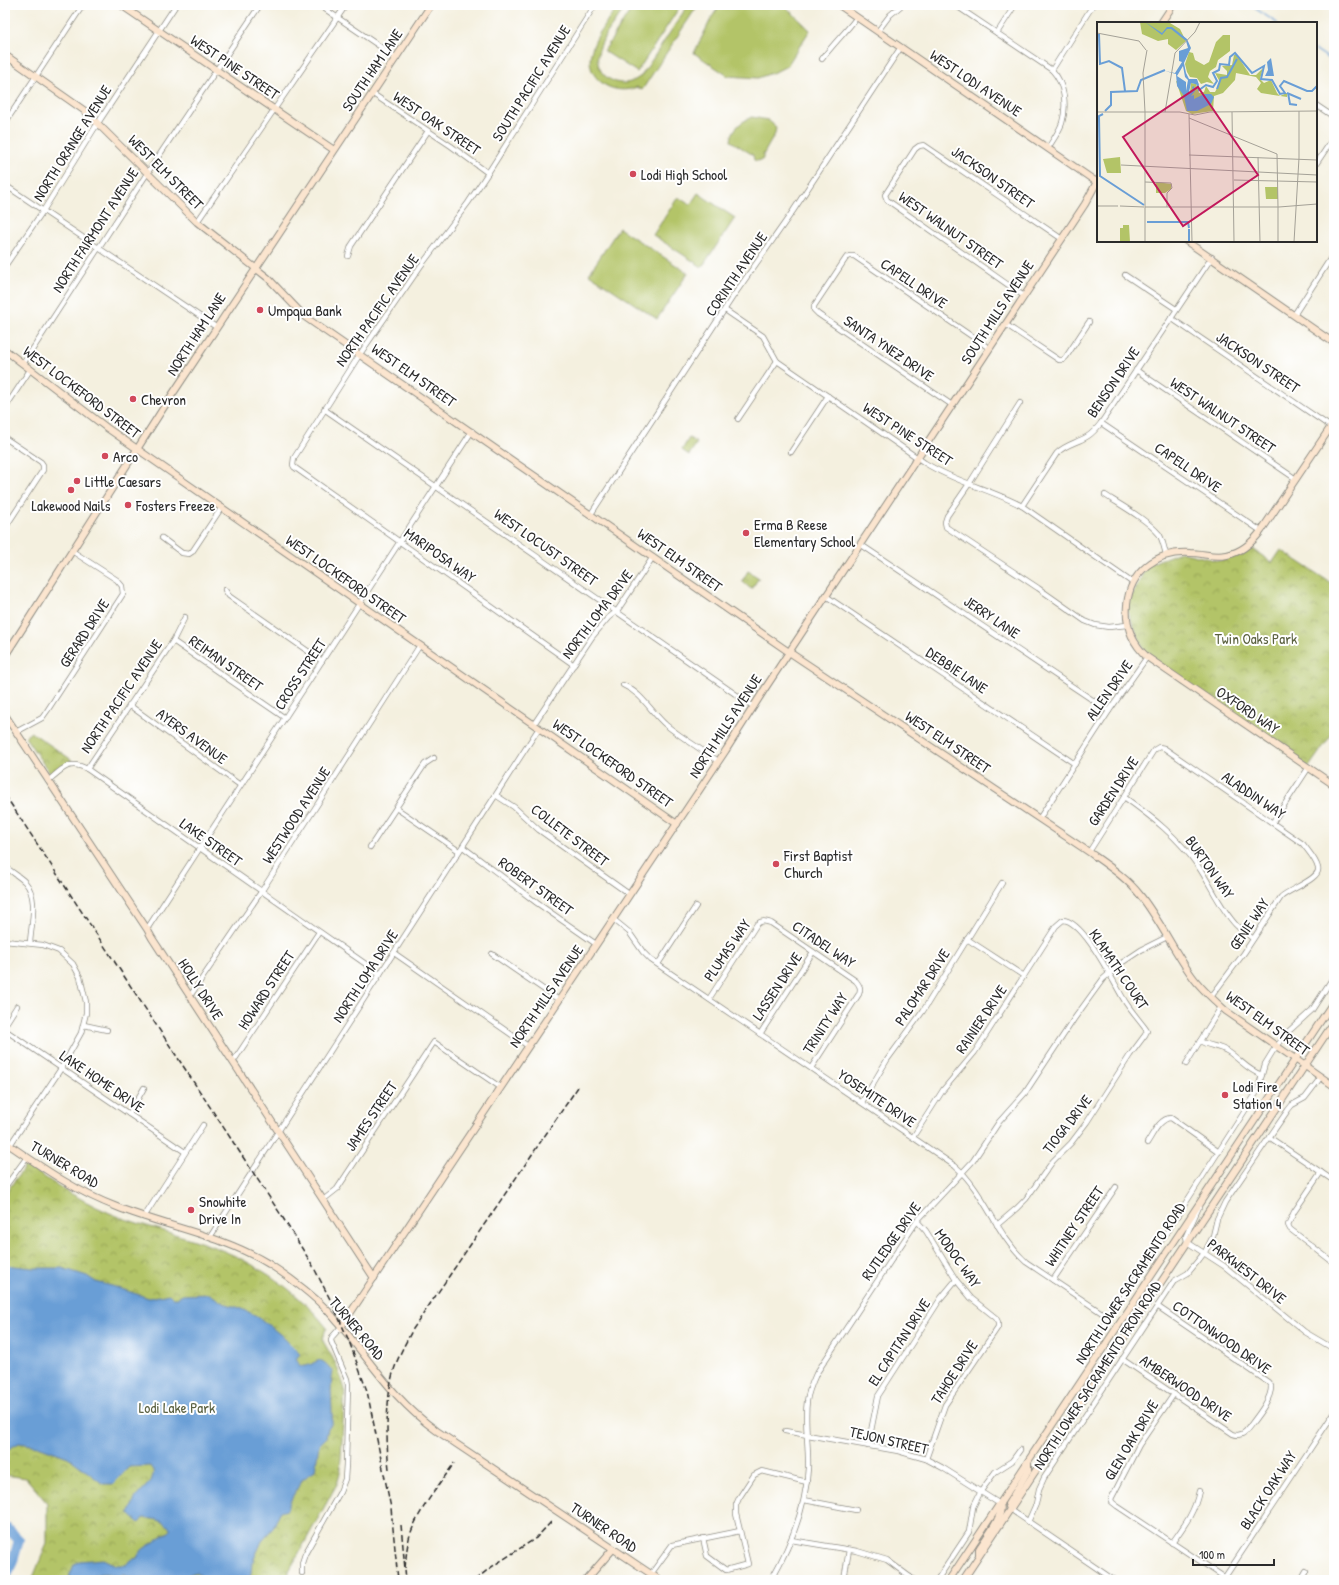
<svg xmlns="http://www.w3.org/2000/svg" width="1339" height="1585" font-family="'Patrick Hand',sans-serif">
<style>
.park{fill:url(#park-crowns);stroke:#6f7849}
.pitch{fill:#b3c467;stroke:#6f7849}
.water{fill:#699ed6;stroke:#4a6480}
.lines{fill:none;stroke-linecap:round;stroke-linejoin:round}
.stream{stroke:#699ed6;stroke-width:1.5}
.river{stroke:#699ed6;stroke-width:10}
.street-casing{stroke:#908e85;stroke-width:6}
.secondary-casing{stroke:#908e85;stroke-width:8}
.street{stroke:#fff;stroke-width:4.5}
.secondary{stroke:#fbe5cf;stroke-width:6}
.rail{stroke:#2b2b2b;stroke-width:1.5;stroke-dasharray:6 3;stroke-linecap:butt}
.poi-dot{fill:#d1495b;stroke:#fff;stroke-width:1.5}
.labels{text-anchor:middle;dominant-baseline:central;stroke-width:4;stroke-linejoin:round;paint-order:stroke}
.street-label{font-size:15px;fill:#2b2b2b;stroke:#fff}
.poi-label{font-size:15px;fill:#2b2b2b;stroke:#fff;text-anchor:start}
.park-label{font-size:15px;fill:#5b6140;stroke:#fff}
.inset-river{fill:none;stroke:#699ed6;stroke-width:2}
.inset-road{fill:none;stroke:#a4a197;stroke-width:1}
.view{fill:#c2185b;fill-opacity:0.15;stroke:#c2185b;stroke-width:2}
.inset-edge{fill:none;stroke:#2b2b2b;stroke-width:2}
</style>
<defs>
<pattern id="park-crowns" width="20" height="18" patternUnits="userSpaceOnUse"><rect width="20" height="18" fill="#b3c467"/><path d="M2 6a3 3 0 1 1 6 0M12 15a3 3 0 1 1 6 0" fill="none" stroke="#929f55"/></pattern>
</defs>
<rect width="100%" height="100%" fill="#fff"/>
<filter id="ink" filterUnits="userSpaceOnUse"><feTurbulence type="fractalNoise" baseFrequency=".025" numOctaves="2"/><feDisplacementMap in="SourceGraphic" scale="8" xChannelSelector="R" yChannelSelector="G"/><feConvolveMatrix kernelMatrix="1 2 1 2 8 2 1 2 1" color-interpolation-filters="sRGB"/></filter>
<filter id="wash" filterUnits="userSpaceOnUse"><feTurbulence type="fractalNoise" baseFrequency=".012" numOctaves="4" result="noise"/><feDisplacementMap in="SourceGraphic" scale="16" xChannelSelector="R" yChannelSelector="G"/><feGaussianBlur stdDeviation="0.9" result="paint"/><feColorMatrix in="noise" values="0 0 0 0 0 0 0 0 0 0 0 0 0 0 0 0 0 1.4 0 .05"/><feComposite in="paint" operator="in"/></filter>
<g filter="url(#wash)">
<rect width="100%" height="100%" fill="#f4f0df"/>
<g class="park">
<path d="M689 438 697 443 689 455 682 450Z"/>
<path d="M1253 549 1272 563 1281 550 1334 585V731L1309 767 1147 657 1126 608 1147 565 1180 552 1219 561Z"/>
<path d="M748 571 759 578 751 589 742 581Z"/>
<path d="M31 732 72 760 51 775 25 737Z"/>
<path d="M26 1165C56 1185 87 1205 122 1218 147 1227 174 1233 200 1242 249 1258 295 1287 327 1328L325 1331 323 1341 336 1364 345 1389 340 1474 337 1484 289 1571 288 1580H32L47 1543V1503L26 1478 5 1475V1194Z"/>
</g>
<g class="pitch">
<path d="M618 5H627C616 22 588 50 601 71 604 76 610 80 616 82 625 85 634 82 642 75L688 5H698L642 90 637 87C627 91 615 91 605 85 571 63 604 27 618 5Z"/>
<path d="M634 5H681L637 72 604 51Z"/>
<path d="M720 5H784L810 30 787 66 777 71 758 78 728 76 694 53 712 17Z"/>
<path d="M752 117 768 120 776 127 775 134 763 155V158L762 160 757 161 754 160 753 155 731 141C732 128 741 122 752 117Z"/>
<path d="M698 193 735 218 702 267 653 235 678 197 690 205Z"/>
<path d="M619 228 688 273 657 319 589 274Z"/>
</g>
<path class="water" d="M5 1265 33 1268H62L87 1276 96 1282 112 1286 149 1298 169 1294 173 1298H178L180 1295 210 1294 223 1303 240 1308 255 1315 266 1323 281 1335 300 1354 296 1359 300 1366C318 1368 316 1349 333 1372 329 1389 333 1406 332 1423L328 1428 326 1438 319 1445 315 1470 302 1480 290 1501 287 1510 280 1512 273 1528 263 1539 252 1563 251 1574 249 1580H203V1578L197 1572 190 1574 185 1580H137L123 1575 117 1577C107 1572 97 1572 89 1580H69L70 1574 74 1565 79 1561 103 1559 116 1565H126L130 1560 137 1558C141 1547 150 1546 158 1539 162 1536 164 1534 169 1532L170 1529C165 1519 153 1519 143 1518L139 1523 129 1514 135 1498 151 1481 154 1472 150 1466 129 1467 113 1484H103L68 1457 38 1446 19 1443 5 1451Z"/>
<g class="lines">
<g class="stream">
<path d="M1250 5 1277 23"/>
<path d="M1316 50 1334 62"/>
</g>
<path class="river" d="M5 1529H8L19 1540 13 1561 5 1580"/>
</g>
</g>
<g filter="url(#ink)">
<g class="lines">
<defs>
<g id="street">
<path d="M319 5 397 58"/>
<path d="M955 5 1052 70C1065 84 1067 106 1062 123 1059 132 1053 140 1048 148"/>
<path d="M1330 5 1334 8"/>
<path d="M878 31 890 15 902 5"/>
<path d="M997 33 1015 5"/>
<path d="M822 59C833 44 846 32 857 17"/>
<path d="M1052 70 1093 5"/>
<path d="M373 94 451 146 488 173"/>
<path d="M1316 105 1334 117"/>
<path d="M5 123 83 5"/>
<path d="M1316 164 1334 137"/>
<path d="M5 185 216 327"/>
<path d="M197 222 346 5"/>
<path d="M348 256 351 246 428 131"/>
<path d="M5 266 43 211 96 126 176 5"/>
<path d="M1125 275 1176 309"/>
<path d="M1024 296 887 200 885 195 915 149 919 146 924 145 1062 239"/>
<path d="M725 310 763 336 777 361 925 463C955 482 990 489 1022 506L1133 583"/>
<path d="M1294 315 1334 253"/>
<path d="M1171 318 1331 427"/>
<path d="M1005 324 1059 360H1063L1066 357 1089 322"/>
<path d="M23 364 148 172 260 5"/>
<path d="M1136 370 1296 479"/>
<path d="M1020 403 969 484 947 516 945 522 946 527 1038 588 1085 621 1095 625 1109 627 1127 625"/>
<path d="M952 405 818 314 814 310V306L846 258 850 256H854L989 348"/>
<path d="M5 408 30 370"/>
<path d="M324 409 754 707"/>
<path d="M738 419 777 361"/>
<path d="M1101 423 1261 531"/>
<path d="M5 438 41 462 43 465V470L5 528"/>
<path d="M791 452 828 396"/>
<path d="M1105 495C1122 506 1146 519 1159 534 1163 540 1164 548 1166 554"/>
<path d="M1022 506 1057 453C1066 444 1077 443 1088 436 1093 433 1097 428 1101 423L1212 257"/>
<path d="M591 514 732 298 793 211 901 47"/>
<path d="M162 538 182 553 189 554 192 552 222 507"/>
<path d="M860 544 1109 711"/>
<path d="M225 590 229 596 322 661"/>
<path d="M826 596 1075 764"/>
<path d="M173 641 285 718"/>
<path d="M574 665 294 467 293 465 294 458 360 354 420 267 468 203 488 173 595 5"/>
<path d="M623 685C642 693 651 712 666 725 682 738 701 749 718 761"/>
<path d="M129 705 240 785"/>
<path d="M534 724 592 637 608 618 617 611 653 557"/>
<path d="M16 732 42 718 47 711 123 594 122 586 117 580 72 551"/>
<path d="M87 769 173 641 185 617"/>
<path d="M48 781C62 769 69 759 87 769L380 974"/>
<path d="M497 796 514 807 539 830 629 894"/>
<path d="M1124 797C1152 817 1178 837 1198 866 1211 885 1220 908 1236 925 1241 930 1248 934 1253 939"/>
<path d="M396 808 459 851"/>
<path d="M1039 819 1109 711 1147 657"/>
<path d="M1273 822 1309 767"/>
<path d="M370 847 425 764 434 758"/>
<path d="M463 847 537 903 596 944"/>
<path d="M1089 852 1154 750 1159 747 1164 748 1303 844C1308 851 1316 859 1318 868 1321 879 1289 889 1281 897L1244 953 1211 997"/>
<path d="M5 866C11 872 19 876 25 882 39 898 31 924 30 943"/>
<path d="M613 919 629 932 643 952 651 960 955 1166C985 1192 996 1235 1026 1262L1108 1317"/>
<path d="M147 929 472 431"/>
<path d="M967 939 1024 976"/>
<path d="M5 941 43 945 59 951 73 964 80 977 86 1002V1013L81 1033 62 1067 10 1145"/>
<path d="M394 953 528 1046"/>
<path d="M492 954 559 1000"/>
<path d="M658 964 696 906"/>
<path d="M190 996 261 892 420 645"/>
<path d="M709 999 757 924C762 920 765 921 771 923L856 981C860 986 861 988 859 994L811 1068"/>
<path d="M5 1025 17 1006"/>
<path d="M84 1025 107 1030"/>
<path d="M5 1030 185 1152"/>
<path d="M760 1034 813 952"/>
<path d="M1200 1041 1221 1007"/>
<path d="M233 1062 319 932"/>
<path d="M1186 1064 1200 1041C1208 1046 1219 1046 1227 1051 1239 1058 1248 1071 1262 1075"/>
<path d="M862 1102 887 1060 923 1011 1002 883"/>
<path d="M129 1114 144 1088"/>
<path d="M913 1137 943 1090 975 1052 1056 926 1063 920C1085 921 1115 986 1126 1003 1132 1012 1139 1020 1145 1028L1147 1031 1145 1035 1130 1055 1087 1122 1071 1143 1053 1161 1026 1199 1017 1208 997 1225"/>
<path d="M1269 1137 1334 1181"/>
<path d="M1147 1143C1153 1134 1160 1118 1171 1118L1219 1152"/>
<path d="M1321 1172 1294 1212 1288 1225 1290 1229 1334 1263"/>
<path d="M5 1187 27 1157"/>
<path d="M323 1200 337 1189 434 1042 500 1087"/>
<path d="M1199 1207 1186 1236 1187 1242 1224 1266 1305 1332 1334 1349"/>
<path d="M144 1217 203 1125"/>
<path d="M917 1221 926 1231 956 1280 971 1298 996 1318 998 1322V1327L945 1405 926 1459"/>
<path d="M210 1237 539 728"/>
<path d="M1053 1280 1116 1187"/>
<path d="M1096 1336 1165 1235 1257 1092 1265 1064 1273 1051 1289 1031 1312 1010 1334 976"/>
<path d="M1122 1359 1233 1434C1238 1436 1242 1435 1246 1431 1254 1420 1272 1400 1271 1386L1268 1382 1157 1306"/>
<path d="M1174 1394 1139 1445 1111 1499 1112 1502 1117 1506 1224 1577"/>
<path d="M785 1431 898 1451 926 1459 943 1468 1000 1504"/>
<path d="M868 1446 878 1396 941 1298 956 1280"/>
<path d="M804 1500 856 1510"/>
<path d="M1010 1509 1114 1580"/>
<path d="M1028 1522 1036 1504 1039 1489 1044 1478 1174 1281 1188 1273 1205 1252 1213 1236 1217 1219 1225 1202 1288 1110 1292 1105 1305 1098 1321 1077"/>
<path d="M703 1538 707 1556 726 1570 748 1564 736 1514V1505L739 1498 754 1475 762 1471 807 1482"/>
<path d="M791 1540 857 1551 887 1560 914 1580"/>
<path d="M1172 1543C1184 1526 1195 1512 1199 1491"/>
<path d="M302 1573V1563L305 1554 340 1492 345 1479 346 1464 348 1385 347 1379 331 1341 332 1337 341 1327"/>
<path d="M651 1574 672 1545 740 1531"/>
<path d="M844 1579 849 1550"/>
<path d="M771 1580C791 1545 806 1508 808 1468 809 1445 804 1423 807 1401 808 1392 812 1383 816 1374L917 1221 973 1161 999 1122 1025 1093 1074 1019 1103 979 1120 964 1141 950 1167 937"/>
<path d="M904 1580 910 1577"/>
<path d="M937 1580 969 1532 973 1507 981 1491 995 1472 1012 1461 1020 1450"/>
<path d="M1223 1580 1334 1413"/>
<path d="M1301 1580 1306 1571"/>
</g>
<g id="secondary">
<path d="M121 5 334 150"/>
<path d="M839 5 1098 183"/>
<path d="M1161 23 1173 5"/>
<path d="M5 55 85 111 197 222 268 278 305 317 789 652 1089 852C1107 865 1126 877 1140 895 1160 920 1173 950 1192 976 1201 989 1214 1000 1226 1011L1334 1086"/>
<path d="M1186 241 1334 343"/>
<path d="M5 350 107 428 677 824"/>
<path d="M1334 422 1261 531C1252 543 1242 552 1227 555 1214 558 1203 553 1190 553 1157 551 1130 571 1127 605 1125 626 1132 643 1147 657L1334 785"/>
<path d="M5 656 164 407 431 5"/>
<path d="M5 715 147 929 152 938 374 1278"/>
<path d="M5 1142C40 1166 76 1192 117 1207 167 1227 222 1235 269 1264 289 1277 311 1293 328 1311 366 1353 389 1397 437 1431L660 1580"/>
<path d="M341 1327 726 750 766 687 1085 204 1098 180"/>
<path d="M1010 1509 1008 1504 1028 1471V1462"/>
<path d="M979 1555V1549C985 1539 1005 1515 1000 1504"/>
<path d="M586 1580 613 1549"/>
<path d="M949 1580 1334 1001"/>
<path d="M963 1580 1334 1022"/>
</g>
</defs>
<use href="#street" class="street-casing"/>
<use href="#secondary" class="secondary-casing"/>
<use href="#street" class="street"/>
<use href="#secondary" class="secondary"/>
<g class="rail">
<path d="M5 795 283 1218 313 1266 333 1305 349 1341 367 1391 391 1508 398 1580"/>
<path d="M389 1469C386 1443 386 1402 392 1377 396 1360 405 1344 413 1329L578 1087"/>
<path d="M401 1525 406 1580"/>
<path d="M405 1568C406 1557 407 1545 410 1535 419 1509 439 1486 454 1463"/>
<path d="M475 1580 490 1568 536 1538 552 1521"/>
</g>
</g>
</g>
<g class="poi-dot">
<circle cx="633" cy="174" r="4"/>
<circle cx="260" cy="310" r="4"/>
<circle cx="133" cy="399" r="4"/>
<circle cx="105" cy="456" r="4"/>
<circle cx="77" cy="481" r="4"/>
<circle cx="71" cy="490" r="4"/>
<circle cx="128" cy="505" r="4"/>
<circle cx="746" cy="533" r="4"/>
<circle cx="776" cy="864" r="4"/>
<circle cx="1225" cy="1095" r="4"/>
<circle cx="191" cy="1210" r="4"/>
</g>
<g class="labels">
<g class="street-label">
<text transform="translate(235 67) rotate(34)">WEST PINE STREET</text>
<text transform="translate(372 70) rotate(-56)">SOUTH HAM LANE</text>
<text transform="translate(531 83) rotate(-58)">SOUTH PACIFIC AVENUE</text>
<text transform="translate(976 83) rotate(34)">WEST LODI AVENUE</text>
<text transform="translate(437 123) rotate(34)">WEST OAK STREET</text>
<text transform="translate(72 143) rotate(-58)">NORTH ORANGE AVENUE</text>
<text transform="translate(166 172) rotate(45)">WEST ELM STREET</text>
<text transform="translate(993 177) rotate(35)">JACKSON STREET</text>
<text transform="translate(95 230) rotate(-57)">NORTH FAIRMONT AVENUE</text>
<text transform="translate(951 230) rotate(35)">WEST WALNUT STREET</text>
<text transform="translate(736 274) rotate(-56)">CORINTH AVENUE</text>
<text transform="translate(914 283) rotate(34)">CAPELL DRIVE</text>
<text transform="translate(377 310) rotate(-55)">NORTH PACIFIC AVENUE</text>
<text transform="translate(997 312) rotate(-57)">SOUTH MILLS AVENUE</text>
<text transform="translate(196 334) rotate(-57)">NORTH HAM LANE</text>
<text transform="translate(889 348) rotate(34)">SANTA YNEZ DRIVE</text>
<text transform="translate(1258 362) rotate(34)">JACKSON STREET</text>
<text transform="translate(414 375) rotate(35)">WEST ELM STREET</text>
<text transform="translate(1113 382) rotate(-56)">BENSON DRIVE</text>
<text transform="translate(82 392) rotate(37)">WEST LOCKEFORD STREET</text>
<text transform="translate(1223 415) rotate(34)">WEST WALNUT STREET</text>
<text transform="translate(908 434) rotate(33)">WEST PINE STREET</text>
<text transform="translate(1188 467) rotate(34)">CAPELL DRIVE</text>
<text transform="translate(546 547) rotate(35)">WEST LOCUST STREET</text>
<text transform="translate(440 555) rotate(35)">MARIPOSA WAY</text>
<text transform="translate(680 560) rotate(35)">WEST ELM STREET</text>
<text transform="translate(346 579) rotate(35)">WEST LOCKEFORD STREET</text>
<text transform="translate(597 614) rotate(-53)">NORTH LOMA DRIVE</text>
<text transform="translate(992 617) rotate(34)">JERRY LANE</text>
<text transform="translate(84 633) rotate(-57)">GERARD DRIVE</text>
<text transform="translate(226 663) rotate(35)">REIMAN STREET</text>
<text transform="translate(957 670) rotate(34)">DEBBIE LANE</text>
<text transform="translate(300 674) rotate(-57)">CROSS STREET</text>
<text transform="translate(1109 690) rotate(-55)">ALLEN DRIVE</text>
<text transform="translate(121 696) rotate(-56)">NORTH PACIFIC AVENUE</text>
<text transform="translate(1248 710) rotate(34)">OXFORD WAY</text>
<text transform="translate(725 726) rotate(-57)">NORTH MILLS AVENUE</text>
<text transform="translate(192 736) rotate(36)">AYERS AVENUE</text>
<text transform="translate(948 742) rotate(34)">WEST ELM STREET</text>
<text transform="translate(613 763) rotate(35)">WEST LOCKEFORD STREET</text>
<text transform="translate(1113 791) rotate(-57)">GARDEN DRIVE</text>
<text transform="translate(1254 795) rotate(34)">ALADDIN WAY</text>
<text transform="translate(296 815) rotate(-57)">WESTWOOD AVENUE</text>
<text transform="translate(570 835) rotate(37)">COLLETE STREET</text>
<text transform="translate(211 842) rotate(35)">LAKE STREET</text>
<text transform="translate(1210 867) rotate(55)">BURTON WAY</text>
<text transform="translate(536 886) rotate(36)">ROBERT STREET</text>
<text transform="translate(1249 924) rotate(-56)">GENIE WAY</text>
<text transform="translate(824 944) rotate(34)">CITADEL WAY</text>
<text transform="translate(727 950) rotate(-56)">PLUMAS WAY</text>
<text transform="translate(1119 969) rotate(56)">KLAMATH COURT</text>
<text transform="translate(365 976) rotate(-57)">NORTH LOMA DRIVE</text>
<text transform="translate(777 986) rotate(-57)">LASSEN DRIVE</text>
<text transform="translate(922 987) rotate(-57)">PALOMAR DRIVE</text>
<text transform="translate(201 989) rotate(57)">HOLLY DRIVE</text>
<text transform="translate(266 990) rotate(-57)">HOWARD STREET</text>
<text transform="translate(546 996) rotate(-56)">NORTH MILLS AVENUE</text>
<text transform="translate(981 1019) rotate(-56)">RAINIER DRIVE</text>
<text transform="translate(825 1023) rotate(-57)">TRINITY WAY</text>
<text transform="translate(1268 1023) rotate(36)">WEST ELM STREET</text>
<text transform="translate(102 1081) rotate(34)">LAKE HOME DRIVE</text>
<text transform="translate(877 1098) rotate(34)">YOSEMITE DRIVE</text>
<text transform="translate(371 1116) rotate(-56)">JAMES STREET</text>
<text transform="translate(1067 1124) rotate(-52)">TIOGA DRIVE</text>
<text transform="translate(65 1164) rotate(31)">TURNER ROAD</text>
<text transform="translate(1074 1226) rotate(-56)">WHITNEY STREET</text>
<text transform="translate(891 1241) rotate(-55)">RUTLEDGE DRIVE</text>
<text transform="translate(958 1258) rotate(55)">MODOC WAY</text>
<text transform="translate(1247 1271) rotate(38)">PARKWEST DRIVE</text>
<text transform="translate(1130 1283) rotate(-57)">NORTH LOWER SACRAMENTO ROAD</text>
<text transform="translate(357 1328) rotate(50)">TURNER ROAD</text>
<text transform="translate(1222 1337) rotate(35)">COTTONWOOD DRIVE</text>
<text transform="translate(899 1342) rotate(-57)">EL CAPITAN DRIVE</text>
<text transform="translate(954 1372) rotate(-57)">TAHOE DRIVE</text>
<text transform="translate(1097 1375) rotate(-57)">NORTH LOWER SACRAMENTO FRON ROAD</text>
<text transform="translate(1186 1388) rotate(34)">AMBERWOOD DRIVE</text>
<text transform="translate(889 1440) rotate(13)">TEJON STREET</text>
<text transform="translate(1131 1440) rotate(-59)">GLEN OAK DRIVE</text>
<text transform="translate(1268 1490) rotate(-57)">BLACK OAK WAY</text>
<text transform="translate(604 1527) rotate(34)">TURNER ROAD</text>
</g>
<g class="poi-label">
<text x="641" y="174">Lodi High School</text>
<text x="268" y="310">Umpqua Bank</text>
<text x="141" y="399">Chevron</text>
<text x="113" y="456">Arco</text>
<text x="85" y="481">Little Caesars</text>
<text x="71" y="505" text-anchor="middle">Lakewood Nails</text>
<text x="136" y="505">Fosters Freeze</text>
<text x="754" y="524">Erma B Reese<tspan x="754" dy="17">Elementary School</tspan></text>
<text x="784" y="855">First Baptist<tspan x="784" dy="17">Church</tspan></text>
<text x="1233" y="1086">Lodi Fire<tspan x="1233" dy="17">Station 4</tspan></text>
<text x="199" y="1201">Snowhite<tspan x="199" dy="17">Drive In</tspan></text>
</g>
<g class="park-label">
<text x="1256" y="638">Twin Oaks Park</text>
<text x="177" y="1407">Lodi Lake Park</text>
</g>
</g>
<g transform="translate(1097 22)">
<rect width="220" height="220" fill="#f4f0df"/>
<path d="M43 0 73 1 83 7 89 19 79 28 71 22V17L61 19 45 12ZM126 13H133V29L121 38 119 45 113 49 111 55 117 62 110 60 104 62 100 56 93 55 90 50 88 42 92 30 96 31 98 38 107 43 112 40 119 20ZM26 203H32L33 220H23V206H26Z" fill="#b3c467"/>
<path d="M137 33H140L153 53H159L166 46 163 57 167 61 174 58 180 71 183 74 190 71V75L164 71 160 67 164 61 159 55 139 51 138 58 126 71 117 74 116 89 95 92 89 89 79 59 85 61V68L89 71 93 70 94 61 99 62 102 71 107 70 109 64 113 70H118L123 60 118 51 130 53V49L125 44 135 43ZM23 135 24 151H10L6 137ZM59 160 75 162 74 167 68 171H59ZM168 165H181V177H169Z" fill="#b3c467"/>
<path d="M48 0 65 11 70 5H75L90 17 94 26 87 41 89 51 92 57H100L102 63 94 61 92 70 96 69 95 65 97 64 98 69 94 74 97 73V77L107 72H114L117 75 114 82 100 89H90L87 74 80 64 79 52 68 49 78 51 85 40 82 39V29L91 26 89 19 74 7H70L65 13ZM86 44 88 55 91 58 89 69V60L83 56 85 53 83 56 80 54ZM174 36 177 54H168L171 48 170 40Z" fill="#699ed6" fill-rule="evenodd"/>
<path class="inset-river" d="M2 12 3 42 12 39 25 46 28 69M100 61 102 68 109 63 116 65 120 59 116 51 122 48 123 42 132 43 133 35 138 31 155 51 167 44 164 57 175 58 183 72 188 71 183 64 187 59 210 69H215L220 64M120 67 124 56 130 55 140 37M190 71 204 77M191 71 193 82 200 83M8 89 14 83V70L40 69 44 58 68 48M6 92 2 94 3 154 47 183M50 200H91L92 206M92 207V220"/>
<path class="inset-road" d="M77 0H220M0 11 42 19 49 28M0 90H83L98 93 113 90 220 89M48 90 46 51 50 28M68 90 78 31 98 10 103 0M135 90 137 220M92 92 95 220M92 96 180 132 181 185M92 133 220 138M161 135 163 220M24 143 220 153M137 158 220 160M48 160 74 161 75 166 70 171V185M0 184H21M23 184 47 185M48 185H182L220 182M181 185V220M48 220V90M197 220 202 136V89"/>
<path class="view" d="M101 65 161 153 86 204 26 115Z"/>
<rect width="220" height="220" class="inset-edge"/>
</g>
<rect width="1339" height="1585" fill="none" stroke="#fff" stroke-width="20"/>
<path d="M1193 1559v6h81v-6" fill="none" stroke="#2b2b2b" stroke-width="2"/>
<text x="1199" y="1559" font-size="12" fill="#2b2b2b" stroke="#ffffff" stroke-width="3" paint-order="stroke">100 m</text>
</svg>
